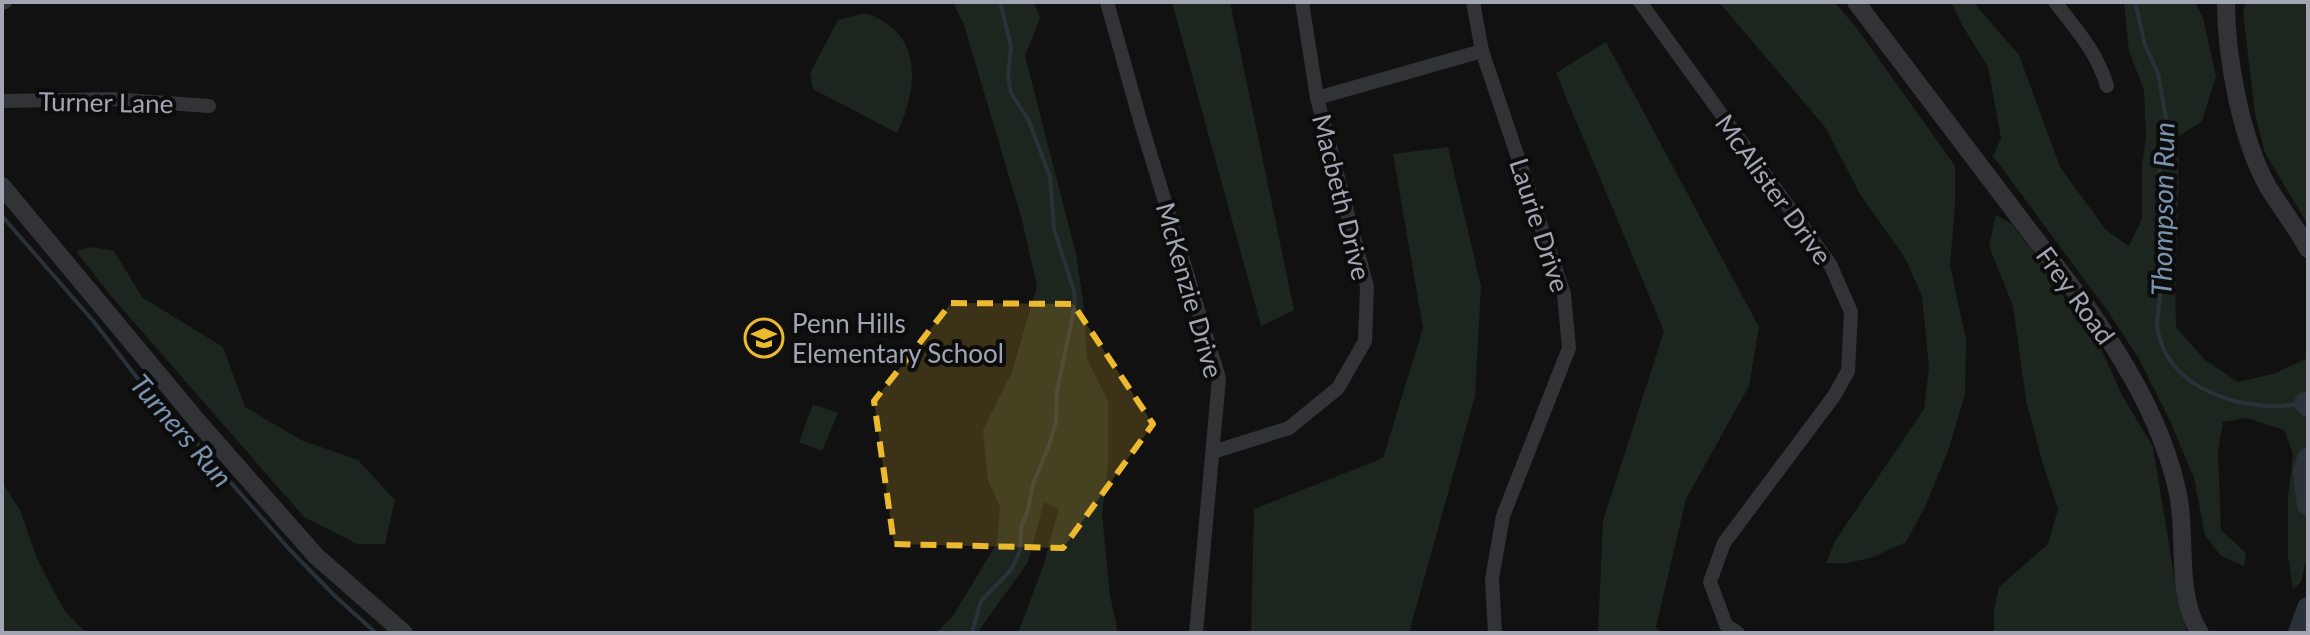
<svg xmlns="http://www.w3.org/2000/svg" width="2310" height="635" font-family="Lato,sans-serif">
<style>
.green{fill:#1d251f}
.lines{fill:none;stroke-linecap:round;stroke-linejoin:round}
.stream{stroke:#2a3138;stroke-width:4}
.river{stroke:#2a3138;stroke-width:22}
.minor{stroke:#323337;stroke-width:14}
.tertiary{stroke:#323337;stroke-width:18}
.marked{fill:#edb92e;fill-opacity:0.2;stroke:#edb92e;stroke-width:6;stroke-dasharray:16 10;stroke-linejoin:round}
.labels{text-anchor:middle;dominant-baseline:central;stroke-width:8;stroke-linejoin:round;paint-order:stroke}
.street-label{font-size:26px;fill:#a2a6b3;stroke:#0c0c0d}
.poi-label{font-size:26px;fill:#a2a6b3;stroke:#0c0c0d;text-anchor:start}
.water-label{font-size:28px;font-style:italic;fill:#7992ae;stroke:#0c0c0d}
</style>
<rect width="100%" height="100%" fill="#111112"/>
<g class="green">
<path d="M953 2H1034L1040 18 1025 56 1076 254 1083 300 1087 359 1108 401V464L1102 514 1110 595 1118 633H1018L1043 567 1059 509 1044 502 1028 562 977 633H936L953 616 997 543 1000 507 988 480 983 430 1012 372 1037 286 1022 220 964 25Z"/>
<path d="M1172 2H1230L1294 310 1261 326Z"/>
<path d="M1719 2H1834L1856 27 1955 166V206L1950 265 1966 340 1965 394 1948 451 1925 507 1906 542 1873 557 1848 563H1826L1835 541 1924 409 1929 368 1922 296 1905 258 1860 194 1825 127Z"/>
<path d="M1951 2H1973L2019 55 2060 167 2106 230 2129 246 2142 219V165L2146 137 2144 89 2129 52 2124 2H2195L2203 18 2216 76 2202 121 2178 137C2180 200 2174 263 2176 327L2205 360 2238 382 2273 374 2308 358V552L2301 582 2293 589 2288 556V497L2293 454 2284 430 2247 418 2223 422 2218 451 2221 530 2246 553 2244 566 2220 555 2205 535 2194 478 2170 421 2139 359 2109 313 1993 156 2001 138 1988 67 1962 25Z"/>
<path d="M2246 2H2308V225L2265 153 2255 114 2243 12Z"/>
<path d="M865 13C923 32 919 86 897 133L813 89 810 73 838 20Z"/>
<path d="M1606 42 1759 327 1749 386 1686 499 1656 627 1661 633H1598L1603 521 1664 331 1556 73Z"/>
<path d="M1448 147 1481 286 1475 396 1409 633H1251L1254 509 1383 458 1423 328 1393 154Z"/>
<path d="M1996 215 2012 224 2045 267 2074 314 2101 349 2122 395 2153 447 2173 569 2187 633H1994V609L1999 587 2048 544 2058 509 2042 461 2026 400 2013 306 1989 246Z"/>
<path d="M93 247 114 251 142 297 223 347 245 407 301 440 358 460 395 500 385 544H357L304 517 111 296 76 251Z"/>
<path d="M813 404 838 413 822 451 799 442Z"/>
<path d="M2 482 20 510 38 561 64 610 86 633H2Z"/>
</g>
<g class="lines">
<g class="stream">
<path d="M2135 2 2145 45 2158 73 2168 130 2159 172 2167 227 2157 324C2163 391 2248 415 2305 403L2308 389"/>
<path d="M2 216 94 322 159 406 192 438 289 549 337 598 376 633"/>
<path d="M972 633 981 601 1011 570 1020 551 1021 528 1028 510 1033 484 1049 445 1056 422 1057 391 1075 305 1074 291 1054 229 1050 177 1029 121 1011 93 1008 77 1011 46 1000 2"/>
</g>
<g class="river">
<path d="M2305 403 2308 406"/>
<path d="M2308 458 2304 472 2308 505"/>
<path d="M2299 633 2308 608"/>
</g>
<g class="minor">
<path d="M1107 2 1140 120 1219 378 1196 633"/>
<path d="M1473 2 1482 51 1564 294 1569 348 1503 516 1492 579 1495 633"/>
<path d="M1640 2 1830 264 1851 312 1848 371 1834 396 1724 543 1710 582 1726 625 1738 633"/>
<path d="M2055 2C2076 29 2097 52 2107 86"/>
<path d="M2 3 5 2"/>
<path d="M1317 98 1482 51"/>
<path d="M2 101 112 99 209 106"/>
<path d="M1213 452 1289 428 1338 388 1365 341 1367 287 1317 98 1302 2"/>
</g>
<g class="tertiary">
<path d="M1856 2 2090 311C2128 366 2164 427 2178 494 2187 537 2175 594 2200 633"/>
<path d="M2226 2C2226 57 2241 139 2268 187 2281 208 2296 227 2308 249"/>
<path d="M2 186 199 423 316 556 404 633"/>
</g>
</g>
<path class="marked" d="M951 303 1073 304 1153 424 1063 548 894 544 874 401Z"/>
<defs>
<symbol id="school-ring" viewBox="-11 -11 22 22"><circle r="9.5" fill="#0c0c0d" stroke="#edb92e" stroke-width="1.5"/><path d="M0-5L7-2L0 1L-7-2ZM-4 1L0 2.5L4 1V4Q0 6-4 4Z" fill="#edb92e"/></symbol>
</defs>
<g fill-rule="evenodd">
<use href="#school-ring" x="742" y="316" width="44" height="44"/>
</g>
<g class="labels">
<g class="street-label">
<text transform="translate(106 102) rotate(1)">Turner Lane</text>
<text transform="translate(1774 189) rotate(54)">McAlister Drive</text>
<text transform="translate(1342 197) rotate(76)">Macbeth Drive</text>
<text transform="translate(1540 225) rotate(72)">Laurie Drive</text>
<text transform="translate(1190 290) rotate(74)">McKenzie Drive</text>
<text transform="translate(2076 295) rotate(54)">Frey Road</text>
</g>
<g class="poi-label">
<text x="792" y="323">Penn Hills<tspan x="792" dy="30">Elementary School</tspan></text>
</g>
<g class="water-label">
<text transform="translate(2162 209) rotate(-89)">Thompson Run</text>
<text transform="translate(182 430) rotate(49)">Turners Run</text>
</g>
</g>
<rect width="2310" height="635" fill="none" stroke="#a2a6b3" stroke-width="8"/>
</svg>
